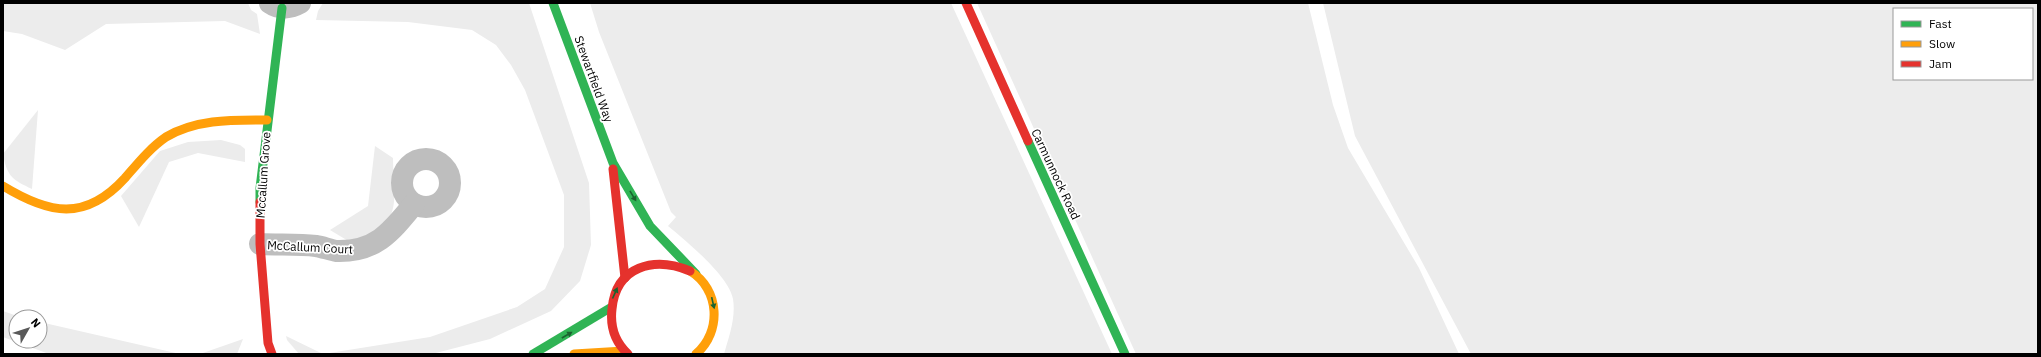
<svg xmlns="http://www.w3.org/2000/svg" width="2041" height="357" font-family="'IBM Plex Sans',sans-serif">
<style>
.green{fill:#ececec;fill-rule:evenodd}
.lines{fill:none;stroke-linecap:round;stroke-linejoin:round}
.street{stroke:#bebebe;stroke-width:22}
.fast{stroke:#30b455;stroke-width:9}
.slow{stroke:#ff9f0a;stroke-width:9}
.jam{stroke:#e5322d;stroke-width:9}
.oneway{fill:#1a632f}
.labels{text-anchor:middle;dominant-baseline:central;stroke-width:3.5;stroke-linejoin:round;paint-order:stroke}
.street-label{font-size:12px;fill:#000;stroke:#fff}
</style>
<rect width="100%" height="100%" fill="#fff"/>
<g class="green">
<path d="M3 3H248L251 10 257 14 260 34 225 21 106 24 65 50 22 34 3 31Z"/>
<path d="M323 3H529L589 183 591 245 580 281 551 311 490 339 432 354H323L430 337 517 307 545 289 564 247V195L525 90 511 65 496 45 472 30 408 22 316 20 318 11Z"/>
<path d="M590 3H951L1112 354H724C729 336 736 318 733 299 729 276 686 241 668 226L676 217 671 212 599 32Z"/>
<path d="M977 3H1308L1333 105 1348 148 1419 268 1459 354H1136Z"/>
<path d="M1323 3H2038V354H1471L1355 136ZM1894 9H2032V79H1894Z"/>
<path d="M38 110 32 189C13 180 7 177 3 154Z"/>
<path d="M221 140 240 145 245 149V162L198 153 169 162 139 227 121 196 160 151 188 142Z"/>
<path d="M375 146 393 158C394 208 404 223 350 242L330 230 368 206Z"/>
<path d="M3 311 20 317H16V341H40V322L180 354H49L3 337Z"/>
<path d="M286 336 323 354H299L287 340Z"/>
<path d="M243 339 237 354H200Z"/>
</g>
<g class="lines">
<g class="street">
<path d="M270 3C280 10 291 8 300 3"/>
<circle cx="426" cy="183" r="24"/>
<path d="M260 244C278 245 298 244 316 246 323 247 330 250 337 251 376 252 391 232 414 204"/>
</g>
<g class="fast">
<path d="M553 3 613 163 650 226 696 274"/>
<path d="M1028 141 1125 354"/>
<path d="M260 202V188L282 8"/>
<path d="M533 354 610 308"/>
</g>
<g class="slow">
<path d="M3 186C49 214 85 222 125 178 138 163 150 148 166 137 197 119 232 120 267 120"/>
<path d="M690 271C720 289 722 332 696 354"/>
<path d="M574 354 624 351"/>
</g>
<g class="jam">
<path d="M966 3 1028 141"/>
<path d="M613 169 625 278"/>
<path d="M260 202V244L268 343 272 354"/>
<path d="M628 354C615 342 610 326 612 309 616 266 654 256 690 271"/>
</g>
</g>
<defs><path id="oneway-solid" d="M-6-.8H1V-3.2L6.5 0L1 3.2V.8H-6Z"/></defs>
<g class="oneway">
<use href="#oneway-solid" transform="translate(633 196) rotate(59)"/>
<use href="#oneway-solid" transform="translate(615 293) rotate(-66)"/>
<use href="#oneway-solid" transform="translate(713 303) rotate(77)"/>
<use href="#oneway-solid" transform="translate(567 335) rotate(-30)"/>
</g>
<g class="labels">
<g class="street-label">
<text transform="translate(594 79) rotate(70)">Stewartfield Way</text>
<text transform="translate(1056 174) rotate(65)">Carmunnock Road</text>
<text transform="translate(263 175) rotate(-86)">Mccallum Grove</text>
<text transform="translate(310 247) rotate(3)">McCallum Court</text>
</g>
</g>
<rect width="2041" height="357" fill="none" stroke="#000000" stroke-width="8"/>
<rect x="1893" y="8" width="140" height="72" fill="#ffffff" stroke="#999999"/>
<rect x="1901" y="21" width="20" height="6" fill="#30b455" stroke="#999999"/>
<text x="1929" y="28" font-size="12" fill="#000000">Fast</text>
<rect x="1901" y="41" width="20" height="6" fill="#ff9f0a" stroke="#999999"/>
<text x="1929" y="48" font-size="12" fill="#000000">Slow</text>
<rect x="1901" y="61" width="20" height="6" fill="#e5322d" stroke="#999999"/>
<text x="1929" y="68" font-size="12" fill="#000000">Jam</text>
<g transform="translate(28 329) rotate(51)"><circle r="19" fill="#ffffff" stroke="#999999"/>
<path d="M0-3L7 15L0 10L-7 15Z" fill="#595959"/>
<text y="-6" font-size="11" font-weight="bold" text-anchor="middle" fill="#000000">N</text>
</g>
</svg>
